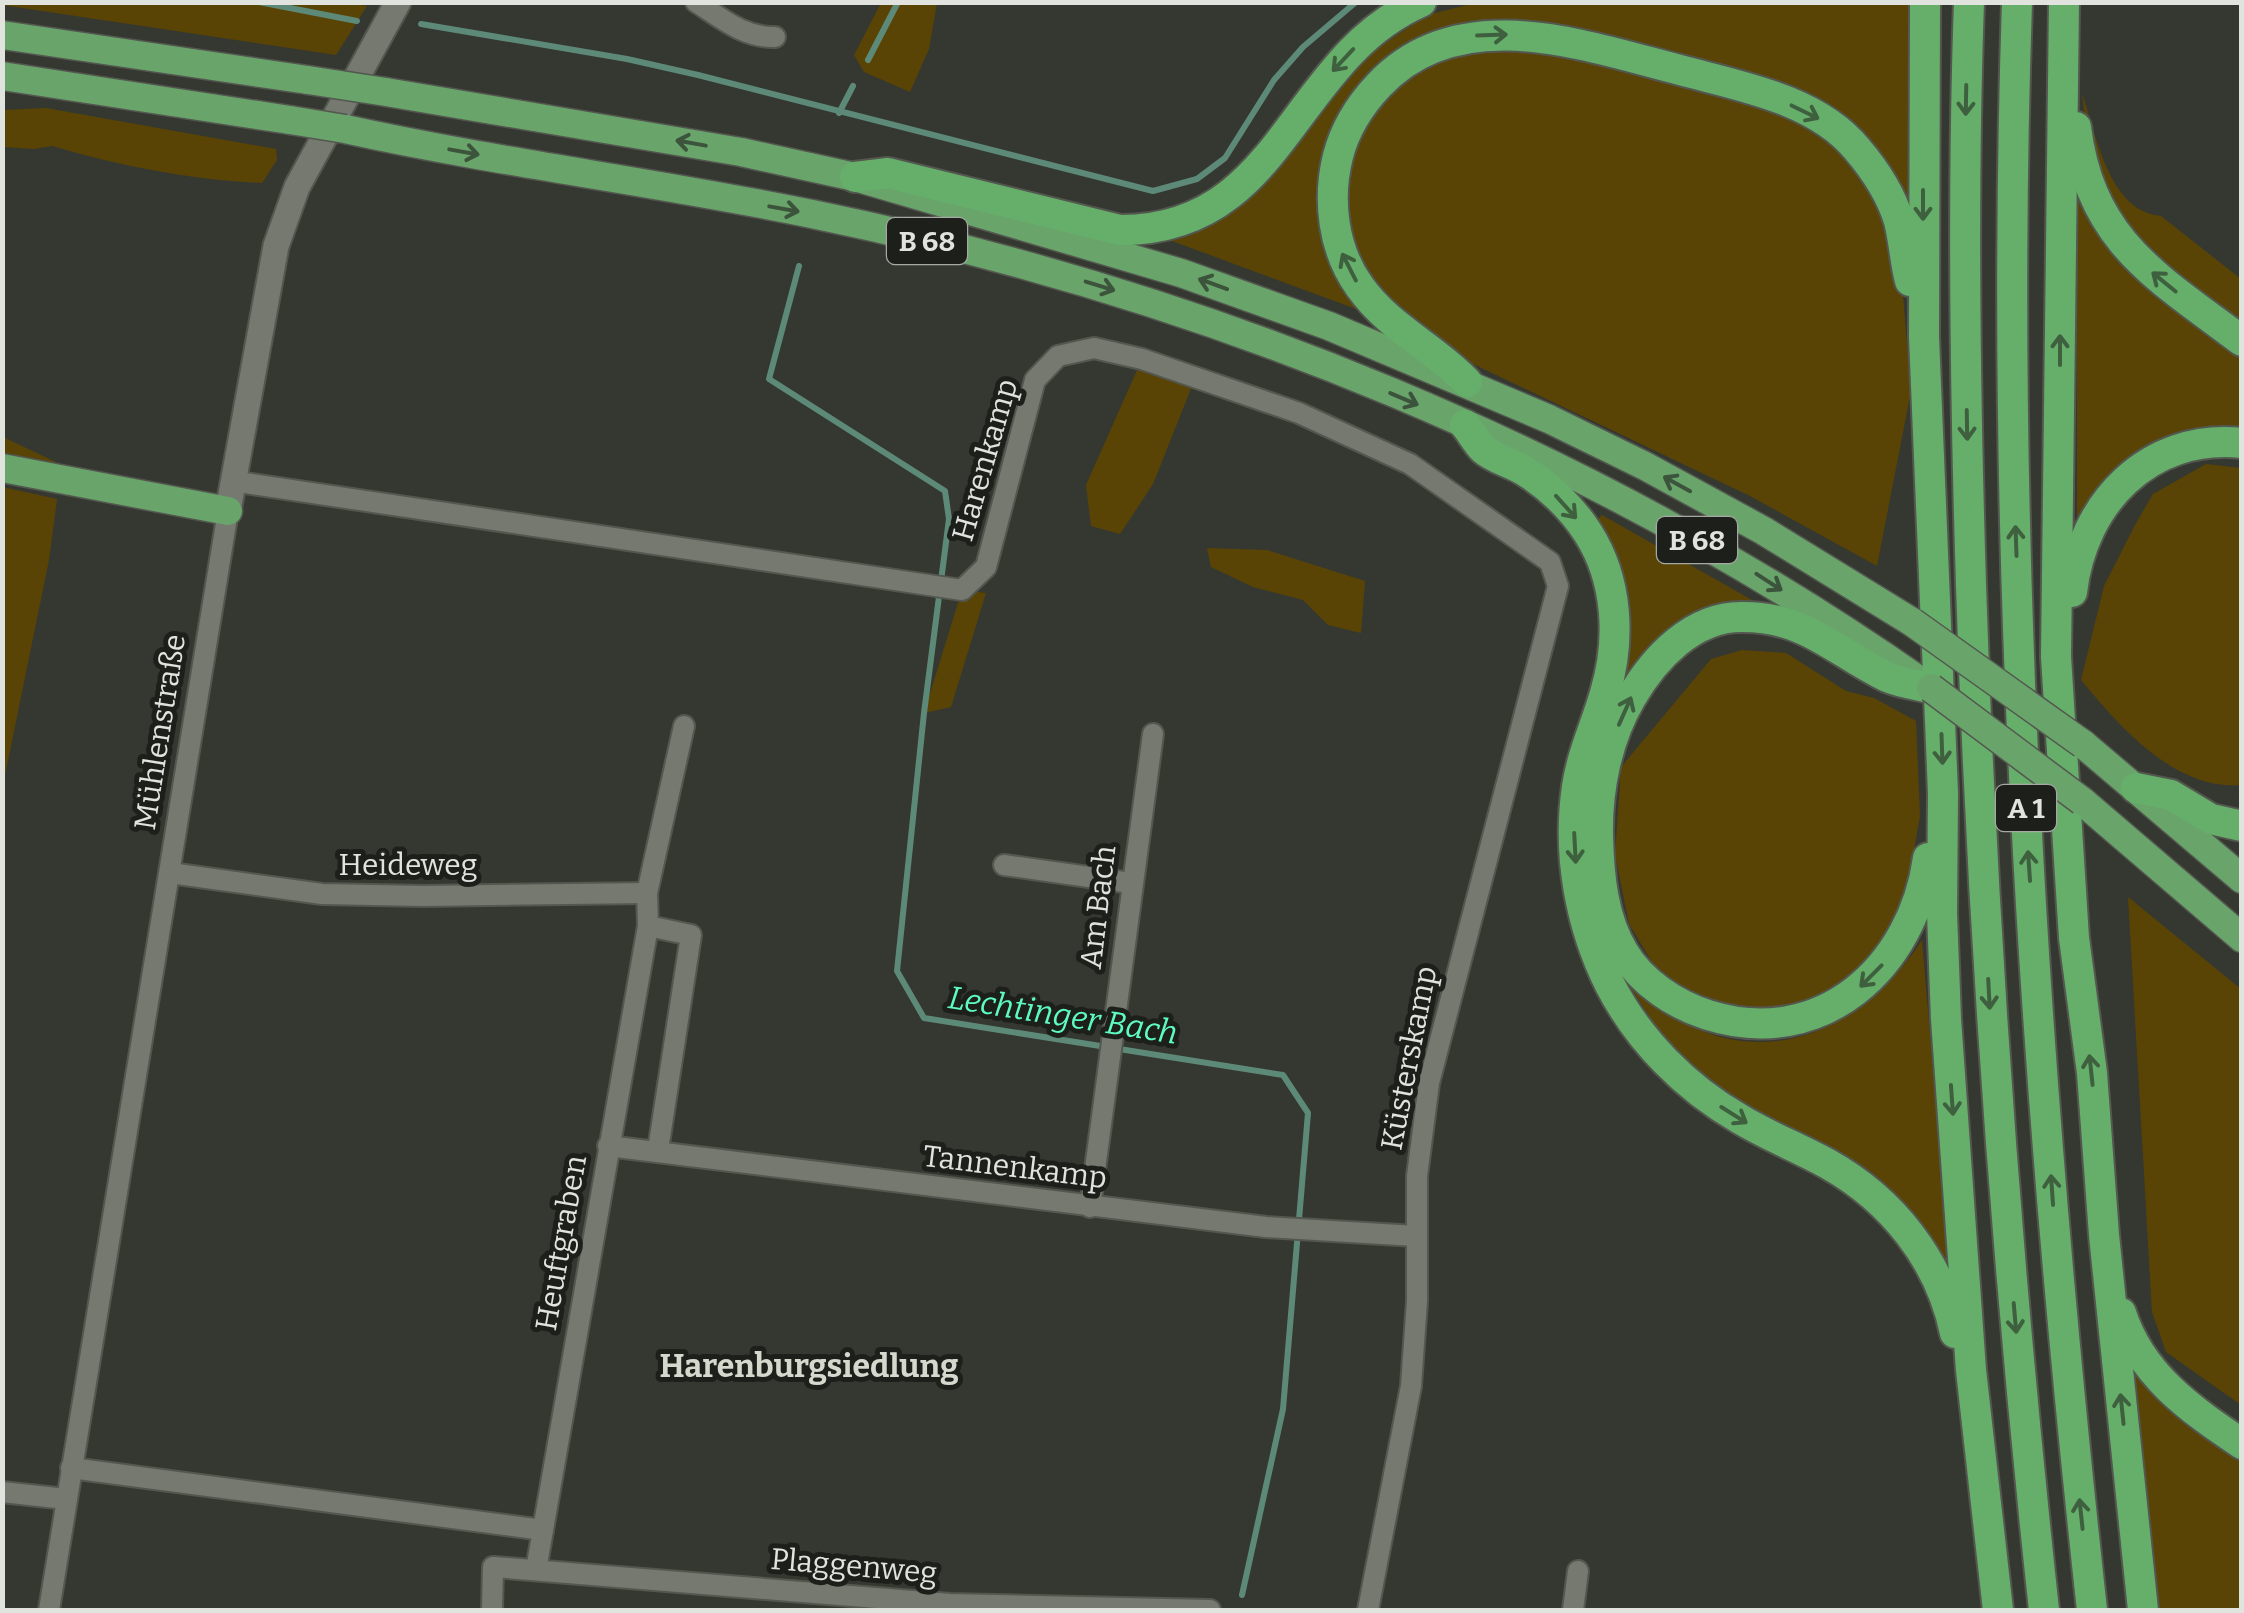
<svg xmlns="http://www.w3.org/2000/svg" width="2244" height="1613" font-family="Bitter,serif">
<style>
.green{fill:#594406}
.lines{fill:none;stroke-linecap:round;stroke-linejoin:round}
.stream{stroke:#5d8a78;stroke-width:6}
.minor-casing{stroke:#53574f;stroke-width:24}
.tertiary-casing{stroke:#53574f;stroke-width:29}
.trunk-casing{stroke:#53574f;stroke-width:31}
.motorway-casing{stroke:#53574f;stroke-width:34}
.minor{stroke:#75796f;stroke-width:20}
.tertiary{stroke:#75796f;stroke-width:25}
.trunk{stroke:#69a46b;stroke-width:28}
.motorway{stroke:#66af6a;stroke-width:30}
.trunk-bridge-casing{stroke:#53574f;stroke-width:31;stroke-linecap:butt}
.trunk-bridge{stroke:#69a46b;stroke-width:28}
.oneway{stroke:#3e603f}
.oneway2{stroke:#3b543b}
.labels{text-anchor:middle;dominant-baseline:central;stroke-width:10;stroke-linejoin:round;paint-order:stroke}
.shield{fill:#1d1f1b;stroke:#a6a8a4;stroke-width:2.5}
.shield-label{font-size:28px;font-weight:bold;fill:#e1e3de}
.street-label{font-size:30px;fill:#e1e3de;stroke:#1d1f1b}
.water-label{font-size:32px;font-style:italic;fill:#5efbc0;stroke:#1d1f1b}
.neighbourhood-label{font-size:32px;font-weight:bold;fill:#d4d8cd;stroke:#1d1f1b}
</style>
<rect width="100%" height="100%" fill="#353830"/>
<g class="green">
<path d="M1479 2 1911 3 1908 206 1846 124 1596 37 1406 50 1325 174 1367 313 1164 238 1207 227 1241 205 1274 174 1354 64 1427 15Z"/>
<path d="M348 3 367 6 336 55 2 5Z"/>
<path d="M881 3H937L929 49 910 92 864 72 854 55Z"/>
<path d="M1522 49 1653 76 1797 118 1844 147 1878 193 1900 260 1911 391 1877 566 1750 496 1427 342 1354 266 1340 208 1350 160 1366 122 1388 91 1427 66 1470 50Z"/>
<path d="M2082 94C2097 135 2108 211 2161 216L2241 279V328L2124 230 2090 156Z"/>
<path d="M46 108 276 149 277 160 262 183C191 180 120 166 52 146L33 149 3 147V110Z"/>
<path d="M2073 184 2242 352 2241 433 2202 434 2077 527V334Z"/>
<path d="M1142 359 1196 376 1153 484 1120 534 1091 526 1086 485Z"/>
<path d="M3 437 58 463 57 465 3 452Z"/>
<path d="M2206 464 2241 468 2242 785C2175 791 2120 727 2081 680L2104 586 2135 525 2153 494Z"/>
<path d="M3 487 57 499 49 560 3 785Z"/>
<path d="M1602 515 1752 600 1748 607H1731L1610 715 1628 626 1622 571 1596 521Z"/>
<path d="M1207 548 1267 550 1365 581 1361 633 1328 625 1303 600 1253 587 1211 567Z"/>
<path d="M962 590 986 593 951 707 924 713Z"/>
<path d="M1742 650 1786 653 1846 691 1874 698 1916 721 1920 816 1903 911 1866 963 1822 998 1757 1012 1705 1001 1659 974 1629 924 1615 855 1621 767 1711 659Z"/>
<path d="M2128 897 2241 989V1405L2166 1352 2152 1312Z"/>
<path d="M1922 940 1951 1281 1833 1151 1718 1089 1683 1059 1653 1022 1620 971C1629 981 1636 992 1646 1000 1655 1009 1668 1014 1679 1020 1774 1073 1868 1024 1922 940Z"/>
<path d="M2130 1360 2241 1455V1610H2156Z"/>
</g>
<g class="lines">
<g class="stream">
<path d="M259 2 357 21"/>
<path d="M421 24 627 59 698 75 1153 191 1197 179 1225 158 1274 80 1303 47 1356 2"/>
<path d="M868 60 898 2"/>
<path d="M839 113 853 86"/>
<path d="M799 266 769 379 945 491 949 519 924 713 897 971 924 1018 1283 1075 1308 1113 1283 1409 1242 1595"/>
</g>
<defs>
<g id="minor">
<path d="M696 2C721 18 744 38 775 37"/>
<path d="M232 481 962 590 986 567 1035 380 1058 356 1094 348 1142 359 1299 413 1410 464 1550 562 1558 586 1429 1083 1417 1176V1301L1411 1386 1368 1610"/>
<path d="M1004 865 1131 883"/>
<path d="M170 873 322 894 424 896 647 893"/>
<path d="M648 926 691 935 658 1150"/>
<path d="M608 1146 1266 1227 1416 1236"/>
<path d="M1090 1207 1153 734"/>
<path d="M71 1468 543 1530"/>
<path d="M2 1492 66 1499"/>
<path d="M494 1567 950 1604 1210 1610"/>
<path d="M536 1570 648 926 647 893 684 726"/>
<path d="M49 1610 228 511"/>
<path d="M492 1610 493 1567"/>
<path d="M1573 1610 1578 1571"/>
</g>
<path id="tertiary" d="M228 511 276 246 297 187 398 2"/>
<g id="trunk">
<path d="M2 35 308 80"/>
<path d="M2 76 290 120"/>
<path d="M386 92 741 152 855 177 1181 273 1329 326 1549 419 1645 466 1764 531 1912 622"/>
<path d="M345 129C500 163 657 182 812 214 1207 295 1592 451 1923 683"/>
<path d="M2 468 228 511"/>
<path d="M2083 744 2242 879"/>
<path d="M2082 801 2242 938"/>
</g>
<g id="motorway">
<path d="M1925 2 1924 337 1943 793 1942 913 1946 1019 1971 1370 1998 1610"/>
<path d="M1969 2C1962 197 1965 391 1971 585 1982 928 2007 1270 2044 1610"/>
<path d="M2017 2C1999 539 2033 1077 2092 1610"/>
<path d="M2064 2 2056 657 2074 938 2092 1073 2104 1235 2143 1610"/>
<path d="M2076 127C2090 241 2157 277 2242 341"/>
<path d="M855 177 888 173 1120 230C1284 231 1290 59 1421 2"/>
<path d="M1467 382C1434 347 1389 328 1360 287 1333 250 1327 200 1338 156 1345 129 1360 105 1379 85 1459 0 1583 45 1680 70 1739 86 1816 99 1857 149 1875 170 1891 195 1899 221 1904 241 1905 262 1910 281"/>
<path d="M1465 425C1471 432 1476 442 1483 449 1493 458 1511 463 1523 470 1548 485 1572 508 1588 533 1618 580 1621 640 1605 693 1596 725 1582 753 1577 787 1567 854 1580 925 1610 985 1639 1041 1686 1088 1740 1119 1768 1136 1799 1148 1828 1164 1892 1200 1940 1260 1955 1333"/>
<path d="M2072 592C2082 504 2148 433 2242 443"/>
<path d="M2136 788 2171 795 2211 819 2242 826"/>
<path d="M1928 858C1913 967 1822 1051 1708 1015 1676 1005 1642 983 1624 953 1603 919 1599 876 1598 836 1597 789 1607 739 1631 698 1654 658 1693 616 1743 617 1806 617 1834 651 1887 677 1900 683 1917 685 1931 688"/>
<path d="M2121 1313C2141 1375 2190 1409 2242 1444"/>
</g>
</defs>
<use href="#minor" class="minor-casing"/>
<use href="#tertiary" class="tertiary-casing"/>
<use href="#trunk" class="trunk-casing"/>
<use href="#motorway" class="motorway-casing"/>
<use href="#minor" class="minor"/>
<use href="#tertiary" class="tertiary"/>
<use href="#trunk" class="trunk"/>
<use href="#motorway" class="motorway"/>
<defs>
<g id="trunk-bridge">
<path d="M308 80 386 92"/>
<path d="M290 120 345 129"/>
<path d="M1912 622 2083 744"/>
<path d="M1931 688 2082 801"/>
</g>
</defs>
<use href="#trunk-bridge" class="trunk-bridge-casing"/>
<use href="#trunk-bridge" class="trunk-bridge"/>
</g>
<defs><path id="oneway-shaft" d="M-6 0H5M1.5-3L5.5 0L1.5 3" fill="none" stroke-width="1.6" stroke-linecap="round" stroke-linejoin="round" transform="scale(2.5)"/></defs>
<g class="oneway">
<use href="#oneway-shaft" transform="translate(1492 35) rotate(-2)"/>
<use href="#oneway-shaft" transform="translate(1343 60) rotate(133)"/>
<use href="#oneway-shaft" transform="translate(1966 100) rotate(91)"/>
<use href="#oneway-shaft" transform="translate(1805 112) rotate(26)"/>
<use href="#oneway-shaft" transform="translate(1923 205) rotate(90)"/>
<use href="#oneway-shaft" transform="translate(1349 267) rotate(-117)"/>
<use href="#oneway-shaft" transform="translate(2164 282) rotate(-141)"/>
<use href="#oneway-shaft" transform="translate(2060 350) rotate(-90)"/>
<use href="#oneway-shaft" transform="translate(1967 425) rotate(89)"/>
<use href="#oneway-shaft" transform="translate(1566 507) rotate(48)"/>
<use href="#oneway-shaft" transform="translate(2016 541) rotate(-92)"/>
<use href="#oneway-shaft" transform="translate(1625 711) rotate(-66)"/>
<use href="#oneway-shaft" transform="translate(1942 749) rotate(88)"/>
<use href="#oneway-shaft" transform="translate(1575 848) rotate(87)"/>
<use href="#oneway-shaft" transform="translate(2029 866) rotate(-94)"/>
<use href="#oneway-shaft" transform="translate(1871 976) rotate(135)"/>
<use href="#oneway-shaft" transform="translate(1989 994) rotate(87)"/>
<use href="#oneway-shaft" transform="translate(2091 1070) rotate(-96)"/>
<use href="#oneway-shaft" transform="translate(1952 1100) rotate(86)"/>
<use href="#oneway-shaft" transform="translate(1734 1115) rotate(32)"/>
<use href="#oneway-shaft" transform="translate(2052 1190) rotate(-94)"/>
<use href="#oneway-shaft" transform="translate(2015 1318) rotate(85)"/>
<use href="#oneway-shaft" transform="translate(2122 1409) rotate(-96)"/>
<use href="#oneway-shaft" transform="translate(2081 1514) rotate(-96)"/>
</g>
<g class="oneway2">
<use href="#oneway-shaft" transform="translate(691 143) rotate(-170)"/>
<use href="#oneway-shaft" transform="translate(464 152) rotate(10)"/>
<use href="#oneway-shaft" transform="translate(784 209) rotate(10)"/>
<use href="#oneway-shaft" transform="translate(1213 284) rotate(-160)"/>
<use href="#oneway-shaft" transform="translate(1100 286) rotate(17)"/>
<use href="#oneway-shaft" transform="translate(1404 399) rotate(23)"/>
<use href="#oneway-shaft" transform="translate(1677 484) rotate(-151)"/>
<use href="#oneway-shaft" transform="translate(1769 582) rotate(33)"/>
</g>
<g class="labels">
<g class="shield">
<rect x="887" y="218" width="80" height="46" rx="8"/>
<rect x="1657" y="517" width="80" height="46" rx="8"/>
<rect x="1996" y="785" width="60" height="46" rx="8"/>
</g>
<g class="shield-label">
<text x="927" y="241">B 68</text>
<text x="1697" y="540">B 68</text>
<text x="2026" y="808">A 1</text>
</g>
<g class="street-label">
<text transform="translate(985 460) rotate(-74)">Harenkamp</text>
<text transform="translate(160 732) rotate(-81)">Mühlenstraße</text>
<text x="408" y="865">Heideweg</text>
<text transform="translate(1098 907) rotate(-83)">Am Bach</text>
<text transform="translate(1409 1058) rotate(-79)">Küsterskamp</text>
<text transform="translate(1015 1167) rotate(7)">Tannenkamp</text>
<text transform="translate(561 1243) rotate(-80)">Heuftgraben</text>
<text transform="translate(854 1566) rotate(5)">Plaggenweg</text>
</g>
<g class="water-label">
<text transform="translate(1063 1015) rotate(9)">Lechtinger Bach</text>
</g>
<g class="neighbourhood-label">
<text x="809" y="1366">Harenburgsiedlung</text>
</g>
</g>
<rect width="2244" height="1613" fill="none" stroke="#e1e3de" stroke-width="10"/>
</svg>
